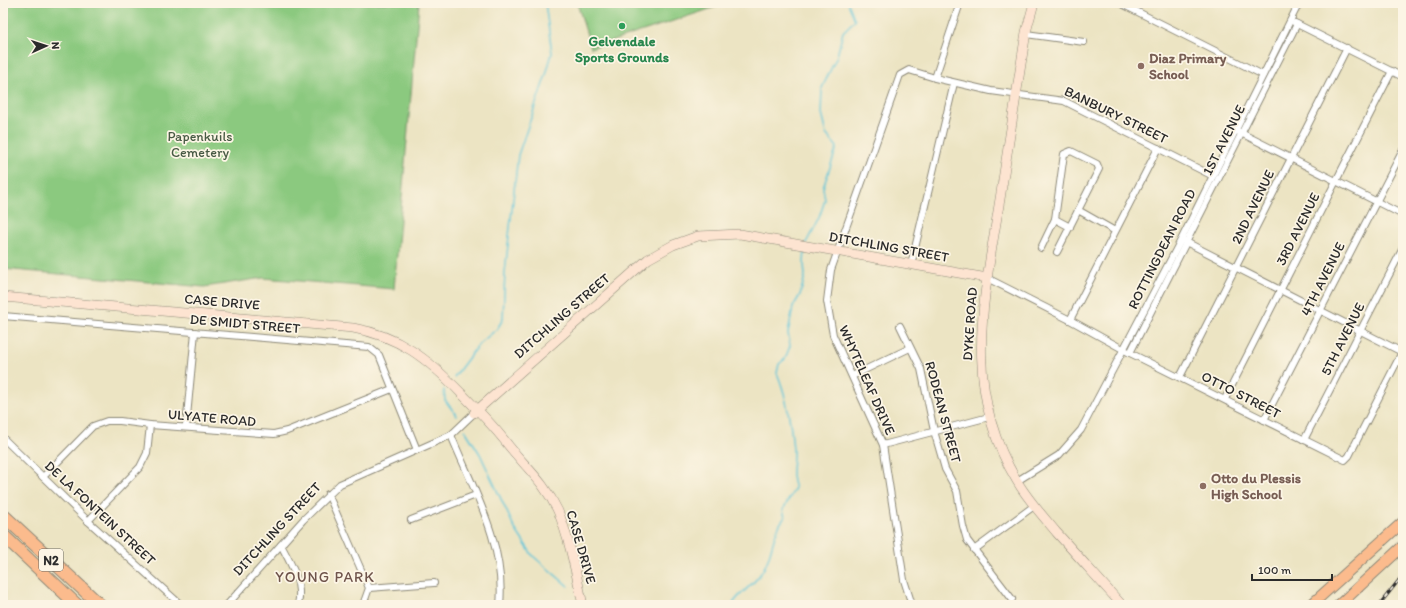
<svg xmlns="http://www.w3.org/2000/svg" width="1406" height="608" font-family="Itim,sans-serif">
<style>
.green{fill:#8bc97f;stroke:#5b7a55}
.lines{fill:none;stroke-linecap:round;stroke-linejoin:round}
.stream{stroke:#5dc5d9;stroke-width:1.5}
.street-casing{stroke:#8c8877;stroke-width:8}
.secondary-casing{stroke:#8c8877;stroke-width:10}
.primary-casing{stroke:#8c8877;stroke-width:12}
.highway-casing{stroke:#8c8877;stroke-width:14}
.street{stroke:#fff;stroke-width:6}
.secondary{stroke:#fde4d1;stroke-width:9}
.primary{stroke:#fbbb8d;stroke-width:10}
.highway{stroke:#fbbb8d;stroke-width:12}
.rail-casing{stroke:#2b2b2b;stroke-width:3}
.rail{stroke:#fcf5e5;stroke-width:1.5;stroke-dasharray:4.5;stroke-linecap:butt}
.leisure-dot{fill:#2e9e5b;stroke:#fcf5e5;stroke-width:1.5}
.education-dot{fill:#8d6e63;stroke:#fcf5e5;stroke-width:1.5}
.labels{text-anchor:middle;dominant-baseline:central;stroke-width:3.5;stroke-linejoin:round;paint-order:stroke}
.shield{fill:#fcf5e5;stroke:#6a6863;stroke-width:1}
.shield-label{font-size:13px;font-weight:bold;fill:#2b2b2b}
.leisure-label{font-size:14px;font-weight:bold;fill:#27864d;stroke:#fcf5e5}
.education-label{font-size:14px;font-weight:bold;fill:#785e54;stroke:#fcf5e5;text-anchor:start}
.street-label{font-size:14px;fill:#2b2b2b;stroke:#fcf5e5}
.park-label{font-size:14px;fill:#485a44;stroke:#fcf5e5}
.neighbourhood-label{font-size:15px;letter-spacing:1px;fill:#6f544c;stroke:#fcf5e5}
</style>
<rect width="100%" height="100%" fill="#fcf5e5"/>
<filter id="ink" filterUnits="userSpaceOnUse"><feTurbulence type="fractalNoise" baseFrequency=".025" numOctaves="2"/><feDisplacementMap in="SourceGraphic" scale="8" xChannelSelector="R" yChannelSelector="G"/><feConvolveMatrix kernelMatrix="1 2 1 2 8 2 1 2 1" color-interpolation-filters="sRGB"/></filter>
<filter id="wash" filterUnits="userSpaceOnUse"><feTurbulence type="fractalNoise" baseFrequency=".012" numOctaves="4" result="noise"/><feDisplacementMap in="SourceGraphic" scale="16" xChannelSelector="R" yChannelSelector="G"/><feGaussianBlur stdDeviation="0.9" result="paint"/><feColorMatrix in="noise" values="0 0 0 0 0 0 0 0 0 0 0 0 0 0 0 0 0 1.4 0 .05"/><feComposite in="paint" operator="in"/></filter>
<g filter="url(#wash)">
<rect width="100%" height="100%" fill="#ece4c3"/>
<g class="green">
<path d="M3 3H419L394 289 263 278 204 287 3 269Z"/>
<path d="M577 3H728L591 48Z"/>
</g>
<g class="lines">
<g class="stream">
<path d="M806 243 819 218 825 200 823 188 837 147 826 134 821 114 822 88 837 56 843 32 855 20 848 3"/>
<path d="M454 377 479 344 497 329 503 319 505 272 518 155 546 75 552 53 545 3"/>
<path d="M444 390 445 400 457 416"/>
<path d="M465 430 480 454 515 529 533 556 568 586"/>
<path d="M732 605C739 593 751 587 759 576 773 559 771 533 785 517L783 510 795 488C789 475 794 463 793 449 791 425 786 394 777 373L779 364 785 359 790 346 788 333 793 307 800 295 805 276 804 264 805 248"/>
</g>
</g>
</g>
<g filter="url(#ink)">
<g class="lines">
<defs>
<g id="street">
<path d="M1120 3 1263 75"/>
<path d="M1295 23 1403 77"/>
<path d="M1026 34 1084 42"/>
<path d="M935 78 991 91 1064 101 1213 176"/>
<path d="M1239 132 1403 215"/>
<path d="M1078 210 1115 231"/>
<path d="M1055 219 1070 227"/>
<path d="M1184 241 1402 352"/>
<path d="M1041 248 1055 219 1064 154 1071 151 1097 164 1099 169 1057 252"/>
<path d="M911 265 954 83"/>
<path d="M987 278 1070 320 1130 353 1345 460 1349 456 1403 350"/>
<path d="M3 316 369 347 379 355 417 450"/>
<path d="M1070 320 1158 148"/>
<path d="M900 326 921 369 934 431 945 469 957 491 963 526 967 540 1012 599"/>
<path d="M1130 353 1297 24"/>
<path d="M852 376 910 348"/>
<path d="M1180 377 1347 48"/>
<path d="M1225 399 1392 71"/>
<path d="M1264 420 1403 150"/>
<path d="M186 427 195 332"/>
<path d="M451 435C473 489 506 545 500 605"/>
<path d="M3 438 88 521 181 605"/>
<path d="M1304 440 1403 248"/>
<path d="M883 445 989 417"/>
<path d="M43 477 93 426 107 421H120L150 425 274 434 287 431 392 389"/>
<path d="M1017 481 1059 455 1081 430 1181 240 1299 3"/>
<path d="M328 494 369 588 363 605"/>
<path d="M411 520 476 495"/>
<path d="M88 521 140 467 147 453 150 425"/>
<path d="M281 545C291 564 303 583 298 605"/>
<path d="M974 550 1034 506"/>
<path d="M369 588 434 583"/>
<path d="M227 605 303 520 340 484 451 435 474 413"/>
<path d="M912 605 904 580 883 445 833 335 827 301 831 270 900 75 909 70 935 78 960 3"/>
</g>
<g id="secondary">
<path d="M1034 3 1026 32C1017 88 1009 143 1000 199 984 298 961 389 1017 481 1028 500 1043 516 1057 533 1079 557 1100 581 1122 605"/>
<path d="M3 297 353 328C399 336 428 359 460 392 476 408 491 423 505 441 524 466 544 481 558 511 570 541 576 574 583 605"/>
<path d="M474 413 648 259 673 245 698 236 740 234 987 278"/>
</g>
<g id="primary">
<path d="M1311 605 1403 522"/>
<path d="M1339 605 1403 546"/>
</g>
<g id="highway">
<path d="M3 515 100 605"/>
<path d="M3 535 77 605"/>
</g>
</defs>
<use href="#street" class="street-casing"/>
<use href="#secondary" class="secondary-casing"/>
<use href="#primary" class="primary-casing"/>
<use href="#highway" class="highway-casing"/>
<use href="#street" class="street"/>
<use href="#secondary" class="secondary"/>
<use href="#primary" class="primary"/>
<use href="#highway" class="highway"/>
<defs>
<path id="rail" d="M1379 605 1403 575"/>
</defs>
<use href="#rail" class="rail-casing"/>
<use href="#rail" class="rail"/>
</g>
</g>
<circle class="leisure-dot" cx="622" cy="26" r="4"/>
<g class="education-dot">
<circle cx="1141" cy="66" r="4"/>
<circle cx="1203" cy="486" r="4"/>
</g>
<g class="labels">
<rect class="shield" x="39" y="549" width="24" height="22" rx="3"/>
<g class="shield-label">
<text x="51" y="560">N2</text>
</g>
<g class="leisure-label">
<text x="622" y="41">Gelvendale<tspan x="622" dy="16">Sports Grounds</tspan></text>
</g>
<g class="education-label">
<text x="1149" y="58">Diaz Primary<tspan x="1149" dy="16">School</tspan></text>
<text x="1211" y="478">Otto du Plessis<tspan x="1211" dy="16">High School</tspan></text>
</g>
<g class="street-label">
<text transform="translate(1116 115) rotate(26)">BANBURY STREET</text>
<text transform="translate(1224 140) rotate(-63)">1ST AVENUE</text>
<text transform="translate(1253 207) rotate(-64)">2ND AVENUE</text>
<text transform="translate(1298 229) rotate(-63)">3RD AVENUE</text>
<text transform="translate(889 247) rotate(10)">DITCHLING STREET</text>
<text transform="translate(1162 249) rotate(-63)">ROTTINGDEAN ROAD</text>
<text transform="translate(1323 279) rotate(-63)">4TH AVENUE</text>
<text transform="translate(222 302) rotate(5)">CASE DRIVE</text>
<text transform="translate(562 316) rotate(-41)">DITCHLING STREET</text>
<text transform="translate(245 324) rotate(5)">DE SMIDT STREET</text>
<text transform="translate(970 324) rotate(-86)">DYKE ROAD</text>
<text transform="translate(1343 339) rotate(-63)">5TH AVENUE</text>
<text transform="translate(867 380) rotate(66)">WHYTELEAF DRIVE</text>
<text transform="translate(1241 395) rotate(27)">OTTO STREET</text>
<text transform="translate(943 412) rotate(75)">RODEAN STREET</text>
<text transform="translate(212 418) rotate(5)">ULYATE ROAD</text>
<text transform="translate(100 513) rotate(43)">DE LA FONTEIN STREET</text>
<text transform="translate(277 529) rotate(-47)">DITCHLING STREET</text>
<text transform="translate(581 547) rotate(74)">CASE DRIVE</text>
</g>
<g class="park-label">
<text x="200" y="136">Papenkuils<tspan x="200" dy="16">Cemetery</tspan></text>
</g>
<g class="neighbourhood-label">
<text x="325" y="577">YOUNG PARK</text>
</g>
</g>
<rect width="1406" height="608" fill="none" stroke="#fcf5e5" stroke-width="16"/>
<g transform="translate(46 46) rotate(87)" stroke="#fcf5e5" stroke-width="3" paint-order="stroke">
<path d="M0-3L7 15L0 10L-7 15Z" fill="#2b2b2b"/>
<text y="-6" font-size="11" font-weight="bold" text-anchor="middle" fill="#2b2b2b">N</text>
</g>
<path d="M1252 574v6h80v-6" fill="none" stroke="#2b2b2b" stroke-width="2"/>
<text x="1258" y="574" font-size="12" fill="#2b2b2b" stroke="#fcf5e5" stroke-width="3" paint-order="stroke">100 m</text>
</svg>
